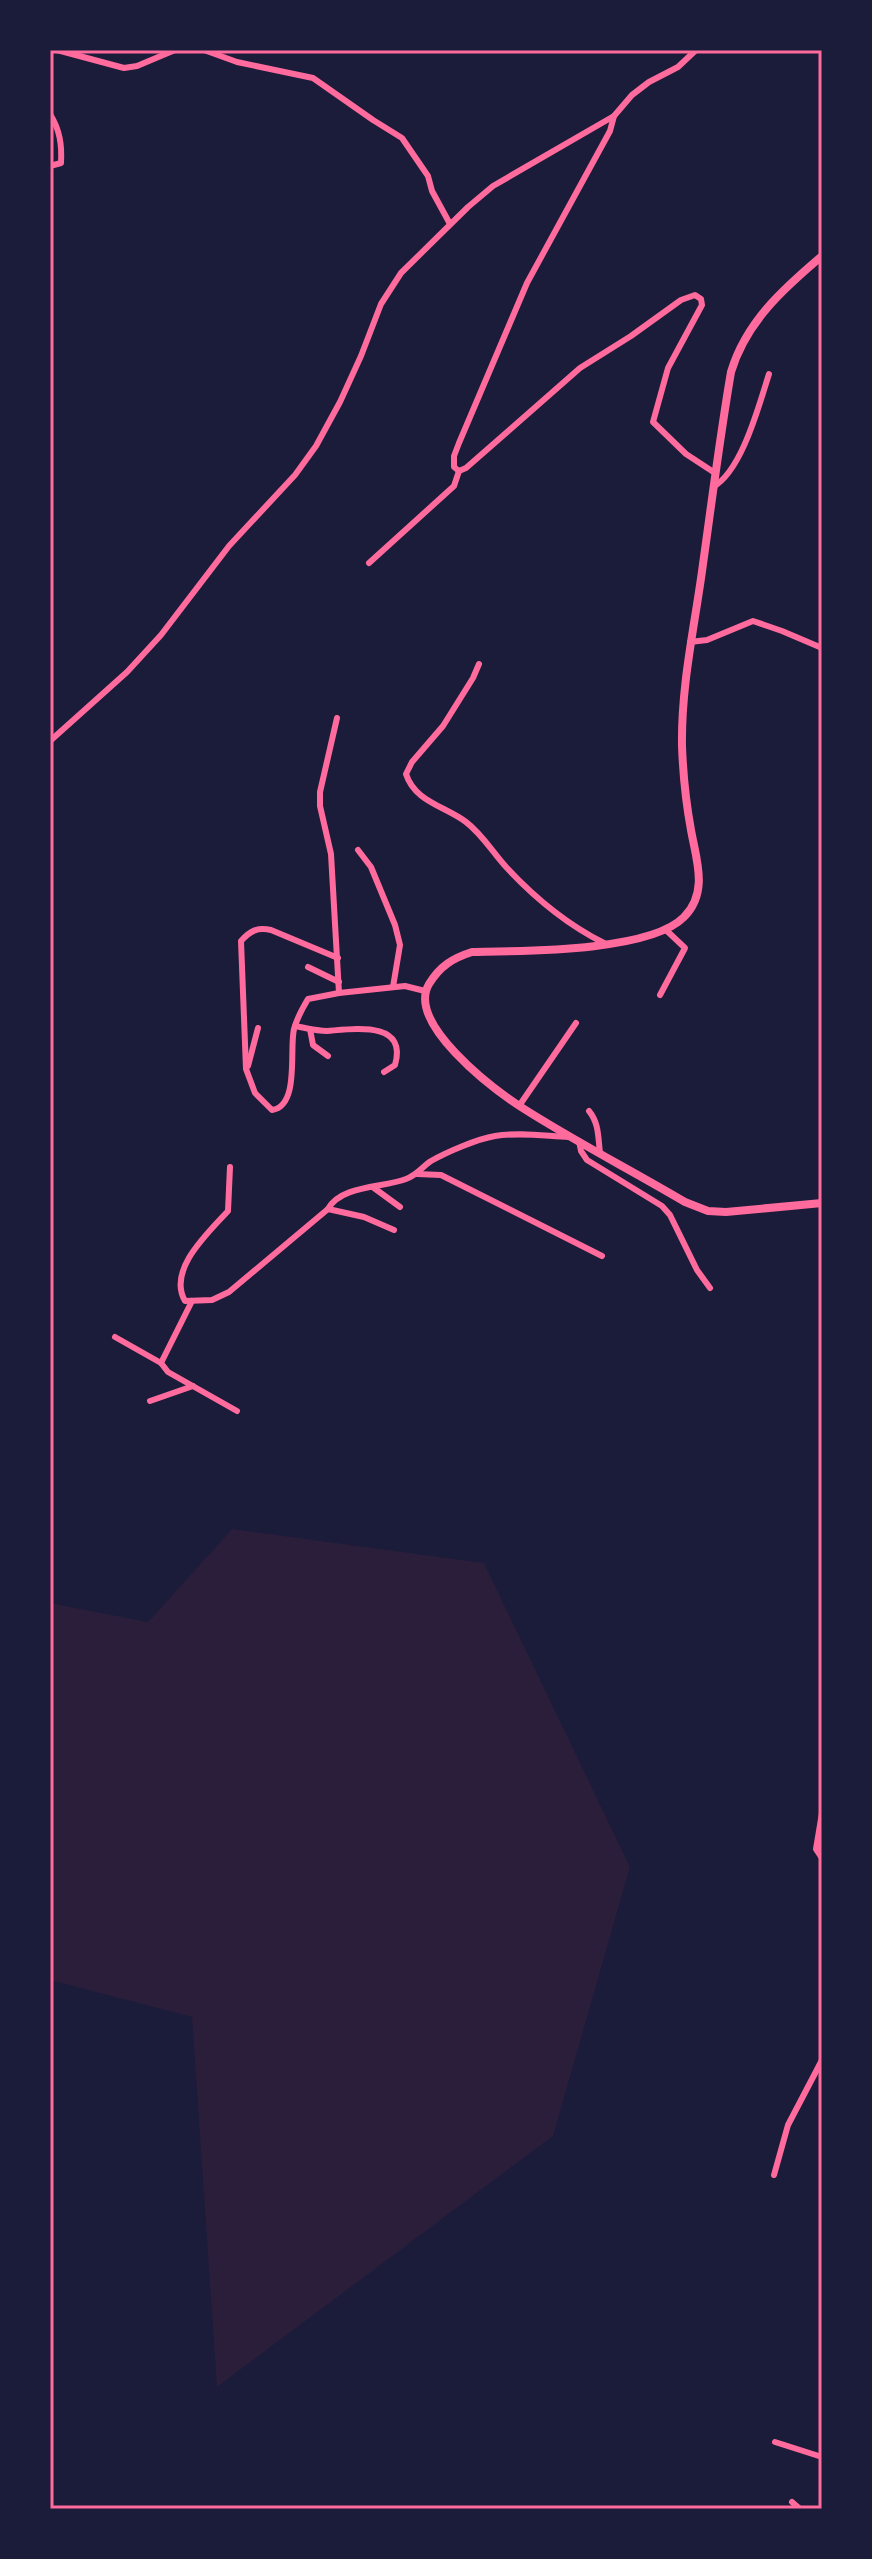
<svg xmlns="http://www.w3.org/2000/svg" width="872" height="2559" font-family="'Work Sans',sans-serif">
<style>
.green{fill:#2a1e3b}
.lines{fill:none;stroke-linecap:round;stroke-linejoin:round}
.minor{stroke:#ff6b9d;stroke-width:6}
.tertiary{stroke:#ff6b9d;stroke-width:8}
.neatline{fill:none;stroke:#ff6b9d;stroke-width:3}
</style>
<rect width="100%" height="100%" fill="#1b1b3a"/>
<path class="green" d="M232 1529 484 1563 630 1867 553 2136 217 2387 192 2017 50 1980V1603L148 1622Z"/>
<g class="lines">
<g class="minor">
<path d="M57 50 124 68 137 66 175 50"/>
<path d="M204 50 237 62 313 78 373 120 402 138 428 176 432 191 450 224"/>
<path d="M50 114C60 130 62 145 61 163L50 166"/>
<path d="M614 116 610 131 527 283 459 443 454 456V467L459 471 466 468 580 368 631 336 681 300 695 295 701 299 702 305 668 368 653 422 686 454 715 473"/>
<path d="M713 487C742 471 759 405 769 374"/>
<path d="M369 563 454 486 459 471"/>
<path d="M690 642 707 640 753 621 782 631 822 648"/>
<path d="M479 664 473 678 443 726 412 762 406 774C415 802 445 806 466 822 483 835 493 853 507 868 535 898 568 925 604 943"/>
<path d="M337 718 320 792V806L331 854 339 993 405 986 425 991"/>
<path d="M50 741 127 672 161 635 229 546 295 475 316 446 340 402 361 356 381 304 401 273 468 207 493 186 614 116 632 95 649 82 678 67 696 50"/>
<path d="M358 850 371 867 395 925 400 945 393 987"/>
<path d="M338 958 271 930C257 927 250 931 241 941L246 1069 255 1093 272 1110C300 1106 289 1049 294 1029 297 1018 302 1009 308 999L339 993"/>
<path d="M308 967 339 982"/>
<path d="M660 995 685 948 666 930"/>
<path d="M295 1026C306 1028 316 1031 327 1031 353 1029 408 1020 395 1065L384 1072"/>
<path d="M310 1029 313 1045 328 1056"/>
<path d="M248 1066 258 1028"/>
<path d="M519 1106 576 1023"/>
<path d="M589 1111C599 1123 598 1137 600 1153"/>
<path d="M579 1141 581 1151 587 1160 662 1206 670 1215 697 1270 710 1288"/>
<path d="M230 1167 228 1211C208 1233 167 1270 185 1301L212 1300 229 1292 328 1209C341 1185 383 1188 406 1179 417 1175 422 1167 431 1161 447 1152 477 1139 495 1136 519 1132 545 1136 569 1137"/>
<path d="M417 1174 441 1175 602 1256"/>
<path d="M374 1188 400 1207"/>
<path d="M328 1209 364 1217 394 1230"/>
<path d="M192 1301 161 1363 168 1372 237 1411"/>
<path d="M115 1337 161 1363"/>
<path d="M150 1401 193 1386"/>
<path d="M822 1813 816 1849 822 1858"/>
<path d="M774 2175 788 2125 822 2060"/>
<path d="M775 2442 822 2457"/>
<path d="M792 2502 800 2509"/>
</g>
<path class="tertiary" d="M822 256C783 289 746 322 731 372 720 436 712 500 703 564 695 625 681 684 682 746 683 773 686 803 691 830 696 859 709 892 684 917 650 952 521 951 472 952 453 958 440 966 429 984 406 1023 492 1088 521 1107 574 1141 631 1170 685 1202L708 1211 726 1212 822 1203"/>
</g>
<rect width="872" height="2559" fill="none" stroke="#1b1b3a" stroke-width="104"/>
<rect x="52" y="52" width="768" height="2455" class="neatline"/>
</svg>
